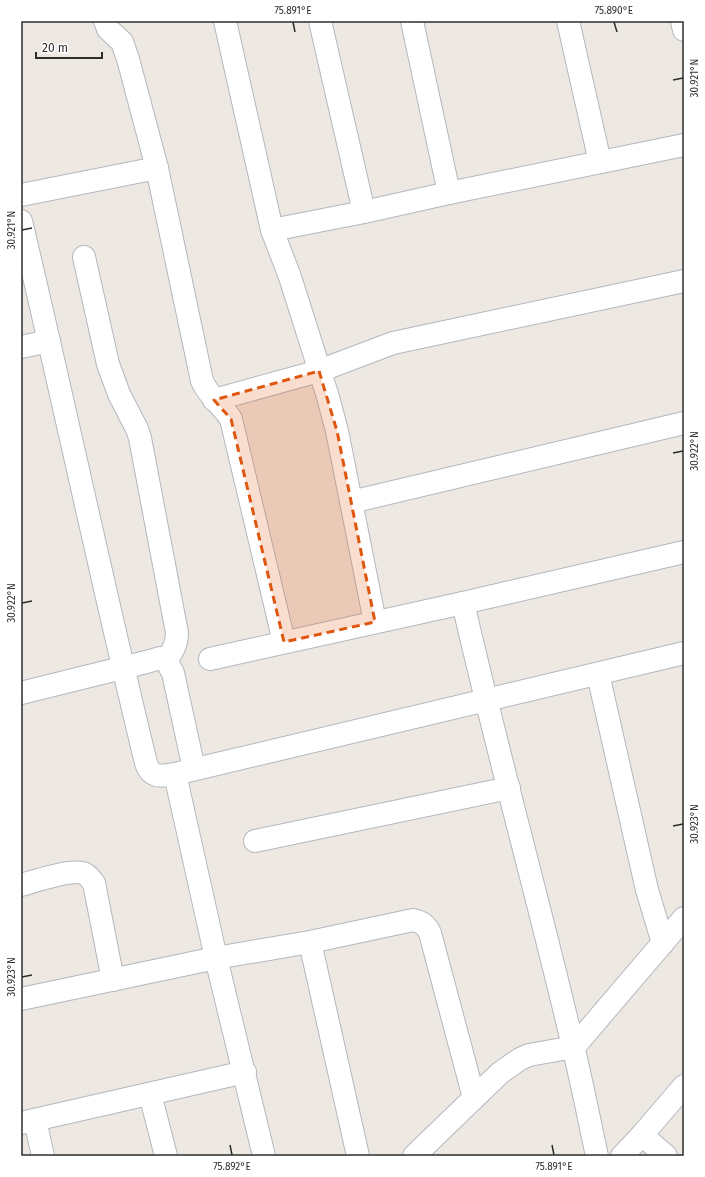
<svg xmlns="http://www.w3.org/2000/svg" width="705" height="1177" font-family="'Fira Sans',sans-serif">
<style>
.lines{fill:none;stroke-linecap:round;stroke-linejoin:round}
.minor-casing{stroke:#b4b7bf;stroke-width:24}
.minor{stroke:#fff;stroke-width:22}
.marked{fill:#df570e;fill-opacity:0.2;stroke:#df570e;stroke-width:3;stroke-dasharray:8 5;stroke-linejoin:round}
.ticks{fill:none;stroke:#2d2d2d;stroke-width:1.5}
.neatline{fill:none;stroke:#2d2d2d;stroke-width:1.5}
.ticks-label{font-size:10px;text-anchor:middle;fill:#2d2d2d}
</style>
<rect width="100%" height="100%" fill="#ede8e1"/>
<g class="lines">
<defs>
<g id="minor">
<path d="M105 21 108 29 122 42 128 59 157 168 202 381C210 398 221 404 231 419L284 642"/>
<path d="M225 21 272 230 364 212 449 193"/>
<path d="M320 21 364 212"/>
<path d="M412 21 449 193 684 145"/>
<path d="M568 21 600 162"/>
<path d="M682 21 684 30"/>
<path d="M21 195 157 168"/>
<path d="M21 221C64 402 102 583 146 763 151 779 162 776 175 774L216 958 264 1156"/>
<path d="M272 230 290 277 328 397 337 431 375 622"/>
<path d="M84 257 108 364 119 394 137 429 140 438 177 633C177 644 173 651 166 660"/>
<path d="M21 347 49 341"/>
<path d="M214 400 319 371 393 343 684 281"/>
<path d="M351 502 684 423"/>
<path d="M463 603C497 751 538 898 573 1046 582 1083 589 1119 597 1156"/>
<path d="M210 659 463 603 684 552"/>
<path d="M598 674 647 890 663 943"/>
<path d="M21 693 150 661 160 658 166 660 173 673 194 769"/>
<path d="M175 774 684 653"/>
<path d="M255 841 509 788"/>
<path d="M21 885C35 881 74 868 85 874 89 876 91 880 94 883L113 980"/>
<path d="M310 942 358 1156"/>
<path d="M21 999 216 958 310 942 413 920C422 922 426 925 430 933L474 1098"/>
<path d="M150 1094 166 1156"/>
<path d="M35 1120 43 1156"/>
<path d="M21 1123 245 1072"/>
<path d="M642 1135 666 1156"/>
<path d="M414 1156 500 1073 520 1059 529 1055 574 1047 684 918"/>
<path d="M622 1156 642 1135 684 1086"/>
</g>
</defs>
<use href="#minor" class="minor-casing"/>
<use href="#minor" class="minor"/>
</g>
<path class="marked" d="M319 371 337 431 375 622 284 642 231 419 214 400Z"/>
<path class="ticks" d="M293 22 295 32M614 22 617 32M673 80 683 78M22 230 32 228M673 453 683 451M22 603 32 601M673 826 683 824M22 977 32 975M230 1145 232 1155M552 1145 554 1155"/>
<rect width="705" height="1177" fill="none" stroke="#ffffff" stroke-width="44"/>
<path d="M36 52v6h66v-6" fill="none" stroke="#2d2d2d" stroke-width="2"/>
<text x="42" y="52" font-size="12" fill="#2d2d2d" stroke="#ffffff" stroke-width="3" paint-order="stroke">20 m</text>
<rect x="22" y="22" width="661" height="1133" class="neatline"/>
<g class="ticks-label">
<text x="293" y="14">75.891°E</text>
<text x="614" y="14">75.890°E</text>
<text transform="translate(694 78) rotate(-90)" y="4">30.921°N</text>
<text transform="translate(11 230) rotate(-90)" y="4">30.921°N</text>
<text transform="translate(694 451) rotate(-90)" y="4">30.922°N</text>
<text transform="translate(11 603) rotate(-90)" y="4">30.922°N</text>
<text transform="translate(694 824) rotate(-90)" y="4">30.923°N</text>
<text transform="translate(11 977) rotate(-90)" y="4">30.923°N</text>
<text x="232" y="1170">75.892°E</text>
<text x="554" y="1170">75.891°E</text>
</g>
</svg>
